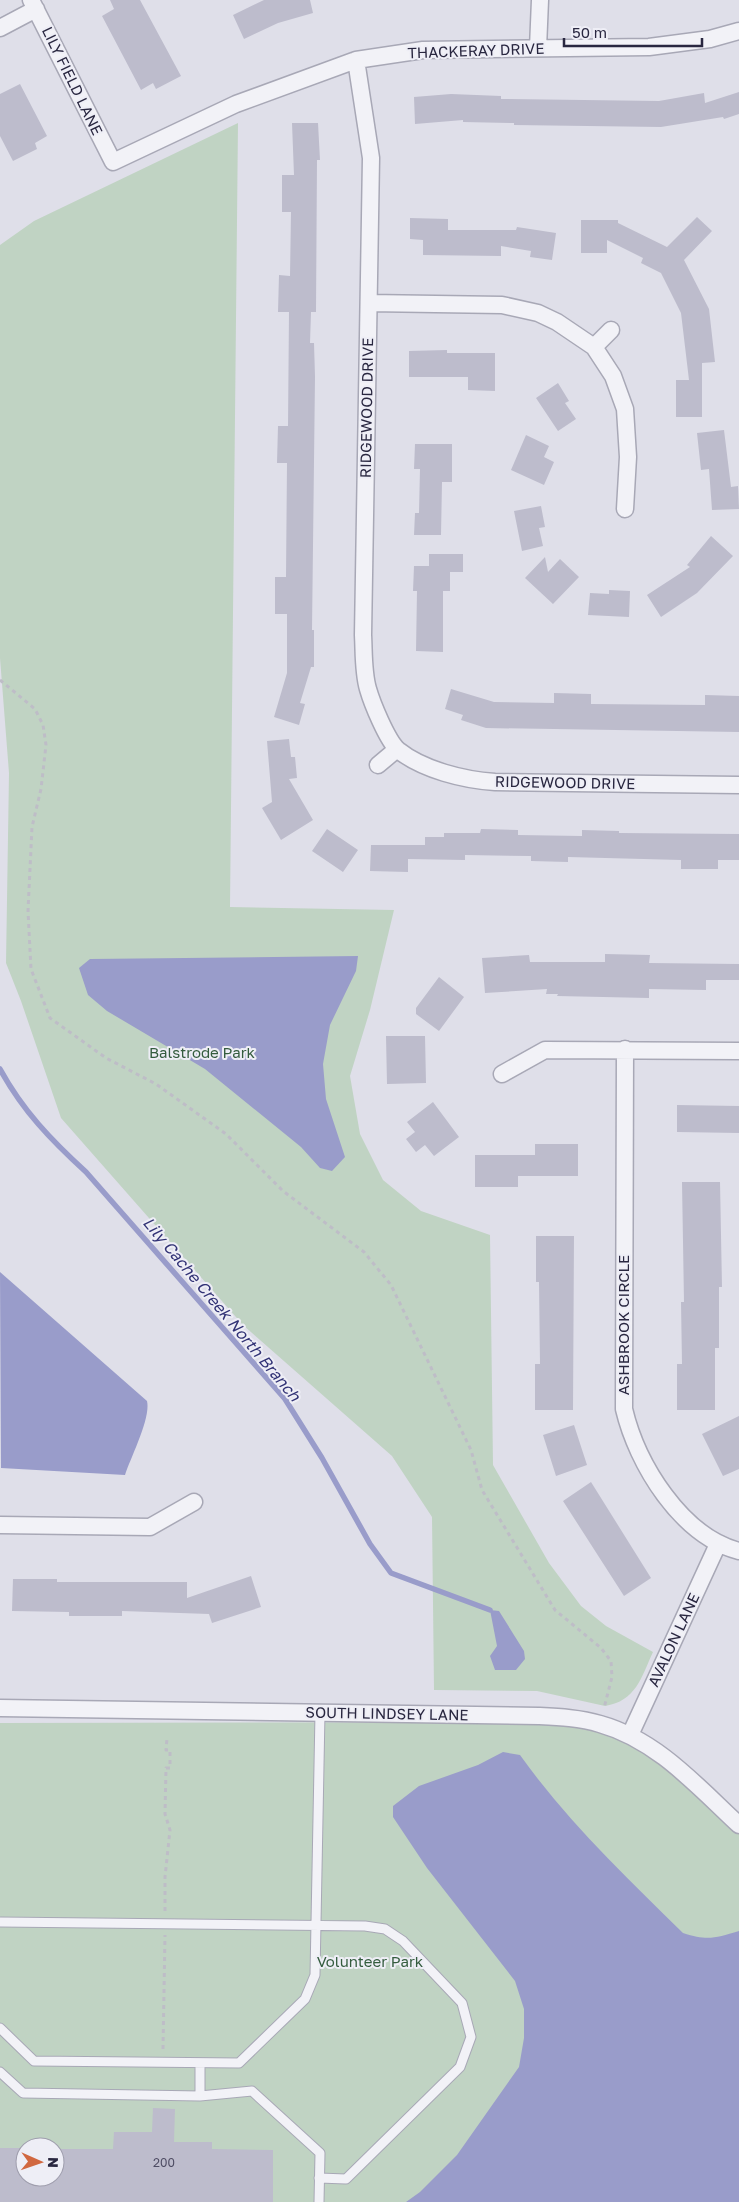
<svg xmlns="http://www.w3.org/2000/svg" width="739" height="2202" viewBox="0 0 739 2202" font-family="'Golos Text',sans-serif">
	<rect width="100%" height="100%" fill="#dfdfe9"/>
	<path fill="#c0d3c3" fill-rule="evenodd" d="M238,123L230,907L394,910L370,1010L350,1076L360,1134L383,1180L421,1211L490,1235L493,1465L549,1563L581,1606L606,1626L653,1652C641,1678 636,1701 605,1706L537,1691L434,1690L432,1517L392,1456L243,1325L61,1118L21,1001L6,963L9,773L0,658V245L34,221Z
		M593,1722L665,1756L739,1834V2202H0V1723ZM25,2147H55V2177H25Z"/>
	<path fill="#999cca" d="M358,956L356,971L330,1025L323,1064L326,1099L345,1157L332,1171L320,1168L301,1147L205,1069L107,1011L88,995L79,968L90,959Z
		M0,1272L147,1401C151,1418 131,1457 125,1475L1,1468Z
		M490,1610L499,1611L524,1651L525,1659L516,1670H495L490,1656L497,1646Z
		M503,1752L520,1755C567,1821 626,1877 683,1933C708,1941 715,1938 739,1931V2202H406L420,2192L457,2155L519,2067L524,2038V2009L515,1981L427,1868L393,1817V1806L419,1786L478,1765Z"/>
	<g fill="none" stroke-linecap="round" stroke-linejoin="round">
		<path stroke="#999cca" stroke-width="5.5" d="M0,1069C23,1111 51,1140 86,1172L285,1399L322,1458L370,1544L391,1573L490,1610"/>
	</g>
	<path fill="#bdbccc" d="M110,0H140L181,76L156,89L153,83L141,90L102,16L114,9Z
		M264,0H310L313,13L278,23L244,39L233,15Z
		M20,84L47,136L35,143L37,149L13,161L0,136V94Z
		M739,92V114L724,119L723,117L661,127L514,125V123L463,122V120L415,124L414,97L451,94L501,96V99L659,101L704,93L705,103Z
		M292,123H318L320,160H317L316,312H311L310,343H314L315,377L312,630H314V667H311L300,703L305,704L299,725L274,717L287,673V614H275V577H286L287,463H277L278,426H288L289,312H278L279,275L290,276L291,212H282V175H294Z
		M697,217L712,231L684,260L709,309L715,362L702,363V417H676V380H689L681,313L661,273L641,263L643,258L607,240V253H581V220H618V223L667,247Z
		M410,218L448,219V230H516L517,227L556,233L552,260L530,257L531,251L501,246V256L423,255V240L410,239Z
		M447,350V353H495V391L468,390V377H409V351Z
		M558,383L569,401L565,403L576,419L558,431L536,398Z
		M724,430L731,487L738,486L739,509L712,510L709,469L701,470L697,433Z
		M526,435L549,446L544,457L554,462L544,485L511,470Z
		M415,444H452V482H442L441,535H414L415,513H419L420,469H414Z
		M541,506L545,527L539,528L543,546L522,551L514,511Z
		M711,536L733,556L697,593L661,617L647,595L690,567L687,565Z
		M429,554H463V572H450V591H443V652L416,651L417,591H413L414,566H429Z
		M545,557L548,572L560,559L579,577L553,604L525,578Z
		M609,590L630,591L629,617L588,615L590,593L609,594Z
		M451,689L494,702L554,703V693L591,694V704L705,705V695L739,696V732L486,728L461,720L463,715L445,709Z
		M289,739L291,757H295L297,778L289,779L313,820L281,840L262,808L272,802L267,741Z
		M327,829L358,850L343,872L312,851Z
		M481,829L518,830V835L582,836V830L619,831V833L739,834V860H718V869H681V860L568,857V862L531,861V856L465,855V860L408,859V872L370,871L371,845H425V837H444V833H480Z
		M605,954L650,955L649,963L739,964V980H706V990L649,989V998L557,996L558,994H546L547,989L485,993L482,958L529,955L530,962H605Z
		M439,977L464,997L439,1031L416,1014V1008Z
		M386,1036H425L426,1083L387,1084Z
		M433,1102L459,1137L434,1156L425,1145L416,1152L406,1139L415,1132L407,1122Z
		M677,1105L739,1106V1133L677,1132Z
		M535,1144H578V1176H518V1187H475V1155H535Z
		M682,1182H720L722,1287H719V1348H715V1410H677V1364H682L681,1302H684Z
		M536,1236H574L573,1410H535V1364H540L539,1282H536Z
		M739,1416V1469L723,1476L702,1434Z
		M574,1425L587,1465L556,1476L543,1435Z
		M591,1482L651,1578L624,1596L563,1501Z
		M251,1576L261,1607L212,1623L209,1614L122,1611V1616H69V1612L12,1611L13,1579H57V1582H187V1598Z
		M153,2108L175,2109L174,2142H212V2149L273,2150V2202H0V2148H25V2177H55V2149H113L114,2132H152Z"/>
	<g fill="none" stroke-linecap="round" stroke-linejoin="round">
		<g stroke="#a8a8b6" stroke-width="11">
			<path id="service" d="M0,1922L365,1926L385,1929L403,1941L462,2003L471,2037L460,2067L346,2179L319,2178
				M0,2028L34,2061L239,2063L305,1999L315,1975L320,1713
				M200,2063V2096
				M0,2072L23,2093L200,2096L252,2091L320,2153L319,2202"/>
		</g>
		<g stroke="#a8a8b6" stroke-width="19">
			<path id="minor" d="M31,0L113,162L236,104L356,60L423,50L649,47L710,39L739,31
				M0,28L36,9
				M538,48L540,0
				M356,60L371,158L363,635C364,652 363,672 368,689C372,703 387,740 398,750C423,770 464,780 495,782L739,785
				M369,303L502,305L538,313L557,322L594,347L613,376L625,409L628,457L625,509
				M594,347L611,330
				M378,765L397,749
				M625,1049L624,1409C637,1464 681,1536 739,1551
				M502,1074L545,1050L739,1051
				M0,1525L150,1527L194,1502
				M0,1708L539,1716C559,1717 580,1718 600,1724C657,1740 697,1786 739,1825
				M630,1735L718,1544"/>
		</g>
		<path stroke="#bebdc7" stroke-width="3" stroke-dasharray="4 4" stroke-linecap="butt" d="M0,680L35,709L43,725L46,745L41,789L32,827L28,911L31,969L50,1018L106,1058L156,1084L226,1134L283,1191L364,1252L391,1285L471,1450L482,1490L555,1610L601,1648L611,1661L612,1677L604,1708
			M165,1911V1877L170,1830L165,1814L166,1768H170V1750H166L167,1738
			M163,2049L165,1935"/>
		<use href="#service" stroke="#f2f2f7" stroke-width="9"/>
		<use href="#minor" stroke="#f2f2f7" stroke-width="16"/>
	</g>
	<g text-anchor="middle" stroke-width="4" stroke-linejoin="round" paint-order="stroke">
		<g font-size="12" fill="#4e4c63">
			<text x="164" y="2167">200</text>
		</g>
		<g font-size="15" fill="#292740" stroke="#eeeef6">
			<text transform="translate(476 51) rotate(-2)" y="5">THACKERAY DRIVE</text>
			<text transform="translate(72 81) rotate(64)" y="5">LILY FIELD LANE</text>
			<text transform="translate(367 408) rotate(-89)" y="5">RIDGEWOOD DRIVE</text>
			<text transform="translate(565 783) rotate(1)" y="5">RIDGEWOOD DRIVE</text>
			<text transform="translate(624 1325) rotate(-90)" y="5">ASHBROOK CIRCLE</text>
			<text transform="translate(674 1640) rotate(-65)" y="5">AVALON LANE</text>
			<text transform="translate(387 1714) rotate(1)" y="5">SOUTH LINDSEY LANE</text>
		</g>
		<g font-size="15" fill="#345c3e" stroke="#eeeef6">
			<text x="202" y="1058">Balstrode Park</text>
			<text x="370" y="1967">Volunteer Park</text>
		</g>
		<g font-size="16" font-style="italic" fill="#313275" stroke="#eeeef6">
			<text transform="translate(222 1309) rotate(50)" y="6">Lily Cache Creek North Branch</text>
		</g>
	</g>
	<g transform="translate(40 2162) rotate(92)"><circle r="24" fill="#eeeef6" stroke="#9f9ead"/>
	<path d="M0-4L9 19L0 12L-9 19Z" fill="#d16840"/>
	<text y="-8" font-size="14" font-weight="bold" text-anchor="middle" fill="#292740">N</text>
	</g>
	<path d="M564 38v8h138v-8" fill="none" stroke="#292740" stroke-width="2.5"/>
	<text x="572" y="38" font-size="15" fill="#292740" stroke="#eeeef6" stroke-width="4" paint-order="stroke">50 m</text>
</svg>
